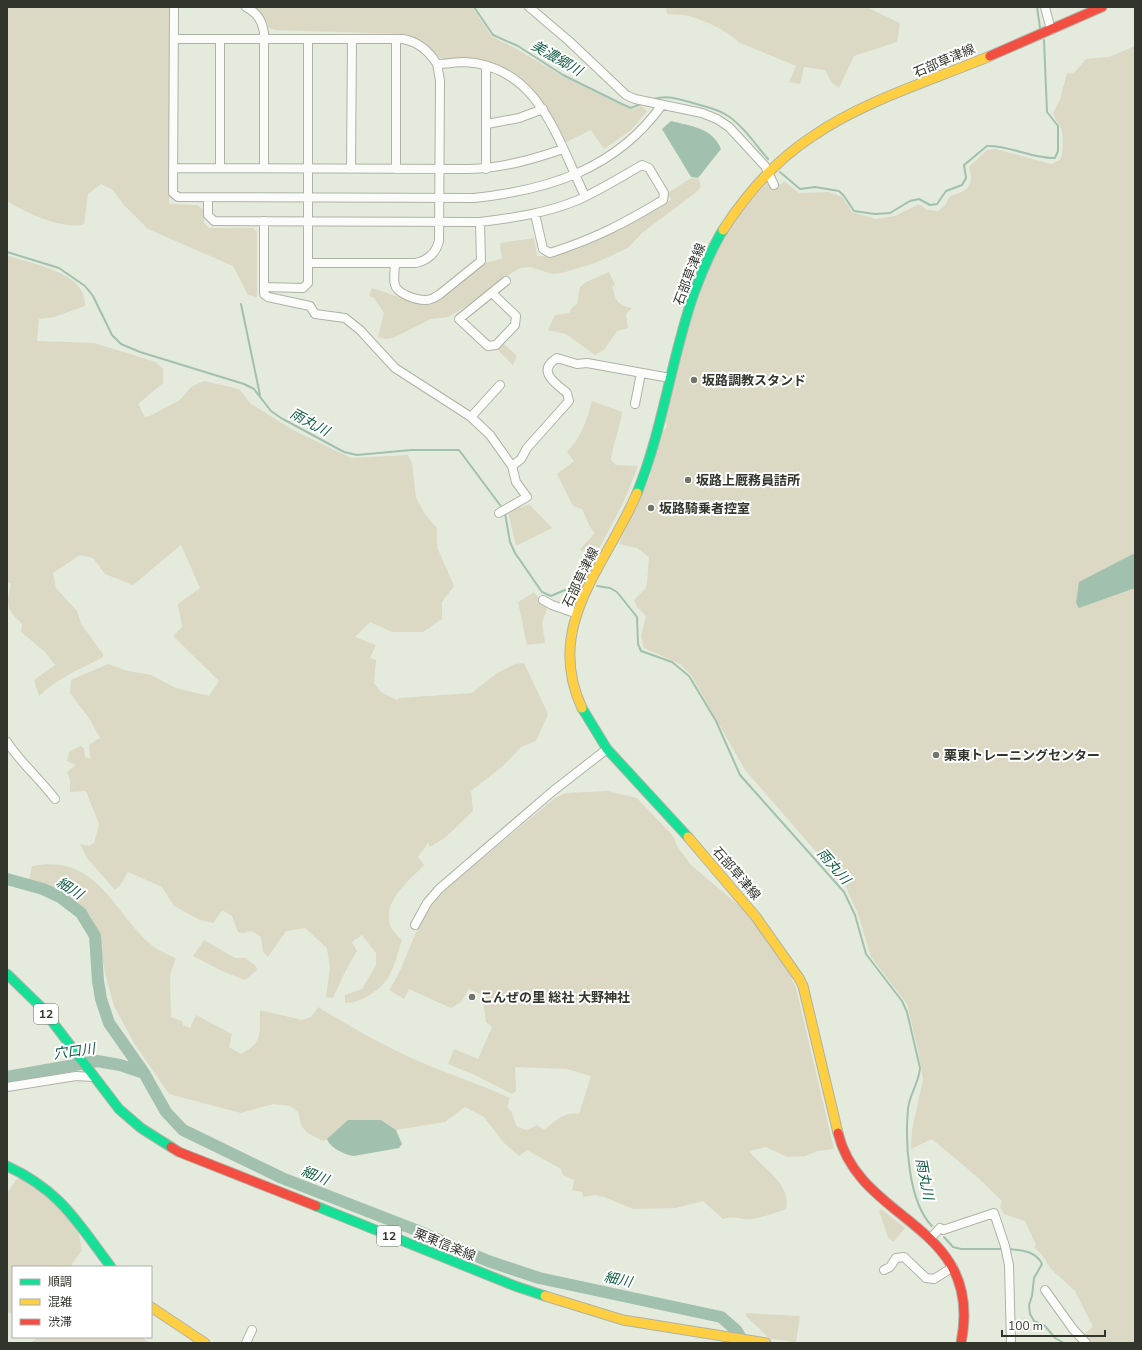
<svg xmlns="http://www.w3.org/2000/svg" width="1142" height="1350" viewBox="0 0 1142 1350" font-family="'Nunito Sans','Noto Sans JP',sans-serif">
	<rect width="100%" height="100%" fill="#e5ebdc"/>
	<path fill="#dbd8c4" d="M7,7H169V204L197,205L204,210V223L209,228H253L257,232V297L248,295L233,266L148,229L124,205L113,190L101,184L88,194L84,224C65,231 24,212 7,201Z
		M254,7H472L492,37L515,48L562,76L632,110L641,106L647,111L631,130L604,149L591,130L566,142L544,104L529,87L511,74L446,61L436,55L426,44L404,34L275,30L269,28L266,21Z
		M666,7H866L900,23L897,42L854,56L839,88L832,83L825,70L804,67L800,84L789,82L796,66L738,42C731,32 701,19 689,16C682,14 674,15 667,14Z
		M1135,46V1343H1093L1083,1335L1093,1327L1075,1291L1051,1269L1042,1255L1034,1247L1036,1245L1025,1221L1004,1214L1000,1207L1002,1201L976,1176L932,1139L911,1149L912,1130L923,1079L918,1050L907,1004L871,957L858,914L845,885L745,770L691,675L680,664L644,648L641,636L646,616L637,607L634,600L645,589L647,584L649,557L637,548L619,544L650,476L662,431L665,430L667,425L664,421C680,362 692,302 718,247C731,220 754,196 775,175L778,183L781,185L784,181L799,193L829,192L837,195L842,197L852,212L876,219L895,216L917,205H921L927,210L938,211L945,205L950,196C967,191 975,187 969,167L987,150L996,149L1051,164L1060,160C1064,151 1063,140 1062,131C1061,126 1055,120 1053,113L1060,100L1067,73L1073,74L1086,59L1109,57Z
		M691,178L699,179L701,187L694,194L642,233L628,248L595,263L562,273L552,274L530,267L520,268L502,279L470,304L448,317L431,319L393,338L386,339L378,337L384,313L374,298L369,296L372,288L405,299L443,296L484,263L502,259L500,243L534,238L537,256C578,259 636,220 671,200L668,193Z
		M7,255C31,265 87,271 85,306L54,317L39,319L37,341L94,343L156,362L163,369V383L138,404L145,417L150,416L180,400L191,387L204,381L239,389L251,404L293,430L351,458L408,455L412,463L416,498L425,514L437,528V547L454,586L442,602V619L423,632H392L370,622L355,637L376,645L370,658L376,660L374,683L381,692L397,700L399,698L472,693L497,673L515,664L524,663L548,714L536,741L521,747L503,766L471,791L473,811L446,837L430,847L428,843L418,857L424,865C409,881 383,900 390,925C392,930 398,936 402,940C398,952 395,965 389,976C381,990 361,1003 345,1003V995L362,989L376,965V953L362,935L352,942L357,951L345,972L333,998L326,997L330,968L327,948L305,928L286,931L268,957L263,952L261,937L252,931L243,933L238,932L232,916L222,910L213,923L200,920L174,906L162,887L128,872L121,884L115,890L87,858L80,844L89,846L94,843L99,824L86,791L70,792V780L67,772L76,765L67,761L69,752L80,746L84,748L85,757L90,759L89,745L100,738L89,718L70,693L71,680L108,664L128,671L151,675L176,688L209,696L219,681L173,636L182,627L178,604L200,588L181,545L133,585L105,574L93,558L80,555L53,573L56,588L77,611L81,624L103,654V657C79,670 59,677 39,696L34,680L55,665L45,652L21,632L22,624C6,609 6,606 11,584L7,582Z
		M609,272L615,285L612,287C617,301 616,305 632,308L626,314L628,328L617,331L604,350L595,355L566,334L548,330L555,315L569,313L572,308L577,304L580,287L586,282Z
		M503,343L517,356L513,365L497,349Z
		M592,401L622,412C620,428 613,444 611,460L616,465L638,466L624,501L598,551L589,545L582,552L580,549L595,533L590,527L582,509L573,506L557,474L574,461L567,452C581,438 587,420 592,401Z
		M529,504L552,528L516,546L508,512L520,506L521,508Z
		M534,592L547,609L542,623L545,643L527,645L518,602Z
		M608,791L637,798L673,836L677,846L691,865L749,914L790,975L796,988L834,1149L817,1151L805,1156L787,1157L766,1147L749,1151C762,1168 792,1184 786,1209C775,1213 764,1217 752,1219C742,1220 733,1215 723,1219L703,1201L676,1208L633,1209L604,1197L595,1195L583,1197L582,1192L572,1190L574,1180L563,1175L561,1169L527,1150L519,1156L504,1143L484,1117L465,1107L445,1122L396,1130L381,1120L323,1141C308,1133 300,1132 299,1113L290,1106L273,1104L241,1113L169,1094L134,1043L114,1006L105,973L97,930L90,915L81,907L55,890L29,880L32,866C99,853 112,913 154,947C161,952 169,955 176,958L170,975L171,1017L182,1021L183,1025L190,1028L196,1015L232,1034L229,1047L241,1054C264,1042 259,1033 260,1010L302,1020L311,1017L318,1007C354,1029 391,1050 430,1066C457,1077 484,1086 510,1098L507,1107L511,1111L517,1127L527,1130L537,1125L544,1130C556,1121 563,1111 579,1114L591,1076L567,1069L515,1067L516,1091L512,1094L477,1076L448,1064L454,1049L478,1059L492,1027L486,1022L482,995L469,989L461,1002L451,1008L409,989L404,999L389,990C405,967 410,940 424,917C431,905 441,895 450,885L555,798L566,793Z
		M204,940L235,958H245L255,965L257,970L245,980L222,971L193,956Z
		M20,1178L51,1197L77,1225L82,1250L70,1267H13V1314L8,1312L7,1313V1193L16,1180Z
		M881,1209L905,1228L893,1242L888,1237L879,1211Z
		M746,1313L800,1316L796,1342L770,1339L746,1316Z
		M38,1337H142L149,1343H31Z"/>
	<path fill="#a1c0ae" d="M671,121C691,126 713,128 721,149L698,178L691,177L662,129Z
		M1135,553V588L1079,608L1076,603L1079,582Z
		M348,1120H381L396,1130L402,1144L399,1148L354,1156C345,1155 330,1148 327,1139Z"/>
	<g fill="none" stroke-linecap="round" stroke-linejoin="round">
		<path stroke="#a1c0ae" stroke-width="2" d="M474,7L493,35L518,46L563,75L624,105L631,108L641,104
			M1037,7L1040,28
			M654,99C667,95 677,99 690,102C702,106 715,108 725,114C742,124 755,144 768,159
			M780,172L800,189L815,187L839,191L844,196L854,211L875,214L890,213L910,201L919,199L930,205L937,204L946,191L962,185L966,178L964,165L987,146C1010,145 1032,159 1055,158L1058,151V126L1047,112L1044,40
			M7,252L59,268L85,286L93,296L112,335L121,344L140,352L244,384L254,389L271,411L281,418L344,452L357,455L411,450H459L503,509
			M241,304L260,395
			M505,513L510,542L515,553L542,592L551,596L574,586
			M597,586L610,588L617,592L637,617L638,644L641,651L672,662L689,676L716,721L740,775L844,892L855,915L866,954L902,1001L907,1012L920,1068C919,1083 909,1095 908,1109C905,1141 908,1202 932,1226
			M944,1237L953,1247L961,1249H1004
			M1008,1249C1021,1250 1036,1251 1042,1264L1034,1278L1032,1296L1029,1305L1030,1314L1034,1321L1045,1326L1055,1338L1064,1343"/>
		<path stroke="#a1c0ae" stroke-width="12" d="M7,879L43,889L60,897L81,913L95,936L98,981L101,999L109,1023L144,1073L166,1112L183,1130L282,1178L416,1230L488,1261L539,1278L721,1317L736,1330L744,1343
			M7,1077L97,1061L120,1065L144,1073"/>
		<g stroke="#aeb2a7" stroke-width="10">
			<path id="street" d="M174,7L173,193L178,197L474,198C549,190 616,169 662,105
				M246,7C257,13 262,20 264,33V168
				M529,7L569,41L626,95L635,99L702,113L717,119L729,127L765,166L774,185
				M1045,7L1051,30
				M174,39H403C419,42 429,51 437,64C446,64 456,62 465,62C539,66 558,141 585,196
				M487,124L519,118L543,109
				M173,168L469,169C502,168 531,160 563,149
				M220,168V39
				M351,169L352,39
				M396,169V39
				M486,169V67
				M208,198V215L214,221L480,222C513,218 547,213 578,200C600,190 621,177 642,165L649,168L664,193L663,200C623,224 594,239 550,253L543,249L535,214
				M264,221V294L268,297L310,306L315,314L345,318L360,330L395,368L471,417L490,435L512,466L516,482L527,497L499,513
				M308,263H416C429,260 436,253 439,241L440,80L437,64
				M395,263C395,269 393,279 395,285C397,294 417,300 425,300C431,300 436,297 440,294L481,261L480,222
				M264,287L303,288L308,283V39
				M492,293L516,316L515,325L496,345L488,346L459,319L506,281
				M635,404L641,373
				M471,417L500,385
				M512,466L521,459L527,448L569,401L567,393C555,383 536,371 557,358L577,364L587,363L670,378
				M543,600L552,605L575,613
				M7,742C21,763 40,779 55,799
				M415,925L427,903L439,889L553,791L607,749
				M7,1087L76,1076L93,1077
				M930,1239L940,1228L943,1230L994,1213L1005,1246L1009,1265L1011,1343
				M884,1270L890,1267L896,1258L904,1257L926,1278L934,1279L953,1267
				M1045,1290L1073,1329L1086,1343
				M246,1343L252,1330"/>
		</g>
		<g stroke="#aeb2a7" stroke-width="11">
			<path id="fast" d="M637,493C663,429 671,359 694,293C702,272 711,249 723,230
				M582,708L607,749L688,837
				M7,974L41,1007L119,1109L141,1128L171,1147
				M7,1166C61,1191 77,1222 111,1267
				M316,1206L515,1286L545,1296"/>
		</g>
		<g stroke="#aeb2a7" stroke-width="11">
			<path id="slow" d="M723,230C747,193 776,160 813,136C863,101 933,80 990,56
				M582,708C543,625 607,565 637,493
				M688,837L756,917L799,978L803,986L838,1133
				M545,1296L623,1320L766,1343
				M151,1307L205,1343"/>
		</g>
		<g stroke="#aeb2a7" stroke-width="11">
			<path id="jam" d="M990,56L1102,7
				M838,1133C860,1224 985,1223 961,1343
				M171,1147L179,1152L316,1206"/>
		</g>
		<use href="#street" stroke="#fbfcfa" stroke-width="8"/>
		<use href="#fast" stroke="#16e098" stroke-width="9"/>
		<use href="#slow" stroke="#ffcf43" stroke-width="9"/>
		<use href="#jam" stroke="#f24e42" stroke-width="9"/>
	</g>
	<g fill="#707569" stroke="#fff" stroke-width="1.5">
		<circle cx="694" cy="380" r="4"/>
		<circle cx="688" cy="480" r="4"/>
		<circle cx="651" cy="508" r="4"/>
		<circle cx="936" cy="755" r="4"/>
		<circle cx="472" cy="997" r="4"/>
	</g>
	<g text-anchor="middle" stroke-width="4" stroke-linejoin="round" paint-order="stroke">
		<g fill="#fff" stroke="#6f726b" stroke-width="1">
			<rect x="34" y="1004" width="24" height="20" rx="3"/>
			<rect x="377" y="1226" width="24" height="20" rx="3"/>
		</g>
		<g font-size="12" font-weight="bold" fill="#31352b">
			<text x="46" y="1018">12</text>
			<text x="389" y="1240">12</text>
		</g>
		<g font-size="13" fill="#31352b" stroke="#fff">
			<text transform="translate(944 60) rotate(-23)" y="5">石部草津線</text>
			<text transform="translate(689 274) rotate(-69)" y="5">石部草津線</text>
			<text transform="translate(580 577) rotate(-64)" y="5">石部草津線</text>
			<text transform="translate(737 873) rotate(49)" y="5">石部草津線</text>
			<text transform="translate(445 1244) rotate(22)" y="5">栗東信楽線</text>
		</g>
		<g font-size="13" font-weight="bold" fill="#31352b" stroke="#fff" text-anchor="start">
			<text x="702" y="385">坂路調教スタンド</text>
			<text x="696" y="485">坂路上厩務員詰所</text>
			<text x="659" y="513">坂路騎乗者控室</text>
			<text x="944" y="760">栗東トレーニングセンター</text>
			<text x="480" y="1002">こんぜの里 総社 大野神社</text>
		</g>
		<g font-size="14" font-style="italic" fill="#176047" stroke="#fff">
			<text transform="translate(557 58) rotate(30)" y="5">美濃郷川</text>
			<text transform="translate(310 422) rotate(28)" y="5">雨丸川</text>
			<text transform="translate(834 866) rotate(49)" y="5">雨丸川</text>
			<text transform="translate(70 888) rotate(32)" y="5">細川</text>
			<text transform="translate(74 1051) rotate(-8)" y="5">穴口川</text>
			<text transform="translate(315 1175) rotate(22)" y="5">細川</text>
			<text transform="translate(925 1179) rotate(79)" y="5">雨丸川</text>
			<text transform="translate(618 1279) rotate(12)" y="5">細川</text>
		</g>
	</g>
	<rect width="1142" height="1350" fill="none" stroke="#31352b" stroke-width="16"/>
	<rect x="12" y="1266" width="140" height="72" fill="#ffffff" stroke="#adaeaa"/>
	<rect x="20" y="1279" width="20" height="6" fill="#16e098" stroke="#adaeaa"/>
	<text x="48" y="1286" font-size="12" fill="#31352b">順調</text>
	<rect x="20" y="1299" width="20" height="6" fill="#ffcf43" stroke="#adaeaa"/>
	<text x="48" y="1306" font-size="12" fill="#31352b">混雑</text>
	<rect x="20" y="1319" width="20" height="6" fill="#f24e42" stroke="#adaeaa"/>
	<text x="48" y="1326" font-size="12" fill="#31352b">渋滞</text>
	<path d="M1002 1330v6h103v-6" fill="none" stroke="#31352b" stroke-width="2"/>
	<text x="1008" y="1330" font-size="12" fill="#31352b" stroke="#ffffff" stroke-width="3" paint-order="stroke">100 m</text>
</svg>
